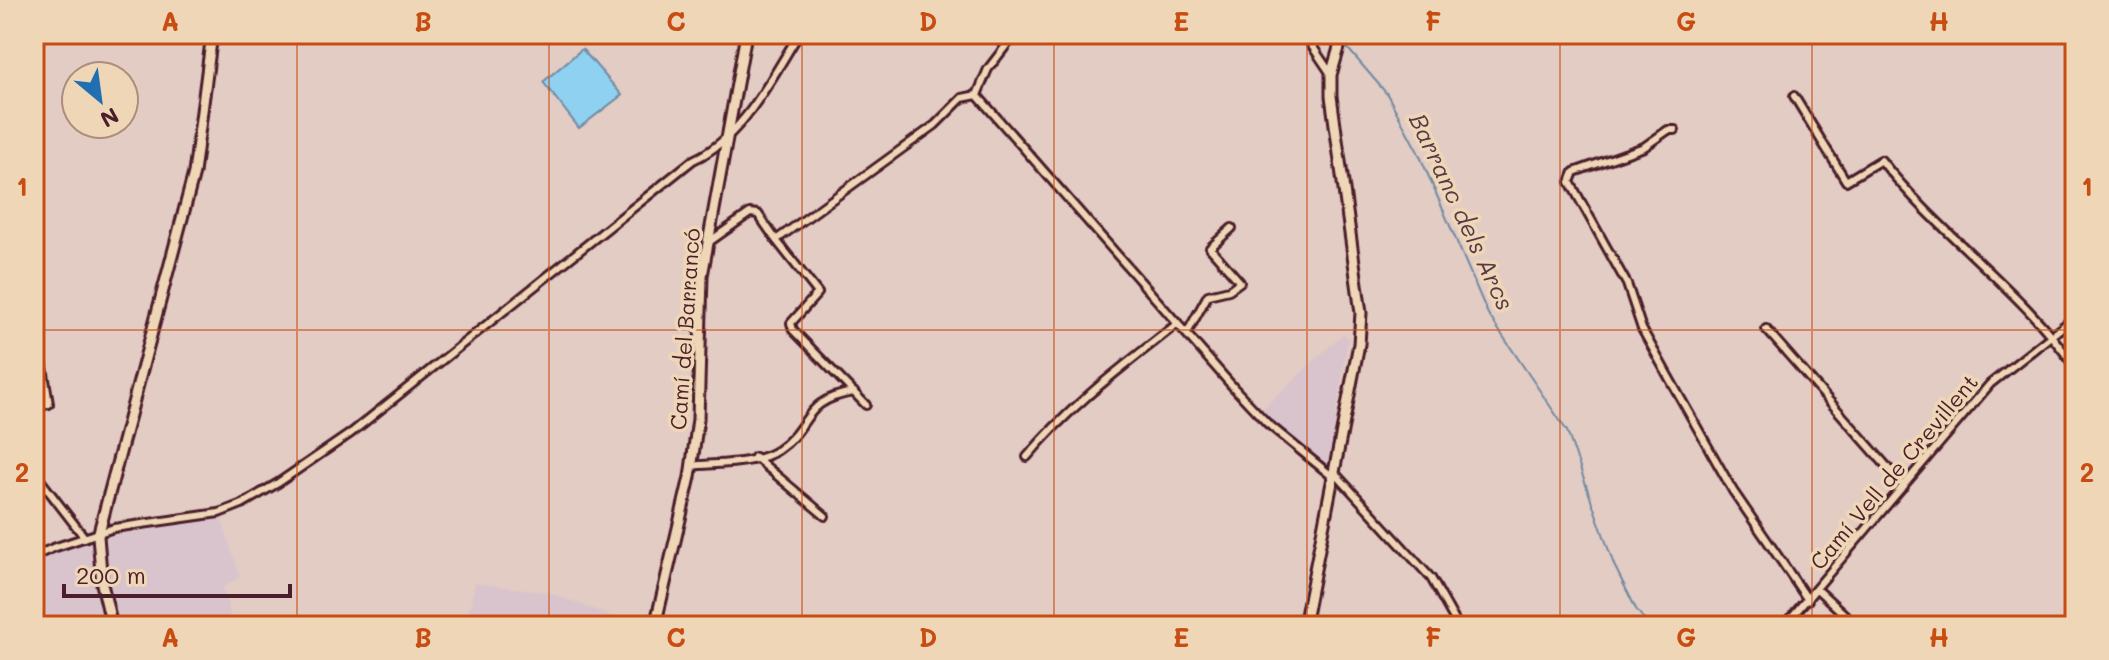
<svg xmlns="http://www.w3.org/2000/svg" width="2109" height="660" viewBox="0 0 2109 660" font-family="Mali,sans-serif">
	<rect width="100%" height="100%" fill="#e2ccc4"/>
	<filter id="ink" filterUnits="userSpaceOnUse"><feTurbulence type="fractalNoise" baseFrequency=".0125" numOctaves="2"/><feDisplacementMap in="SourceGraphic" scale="16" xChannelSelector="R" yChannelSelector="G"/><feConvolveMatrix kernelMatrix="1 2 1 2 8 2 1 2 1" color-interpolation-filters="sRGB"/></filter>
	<g filter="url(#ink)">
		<path fill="#d9c4cd" d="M1343,334L1348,338L1328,469L1312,458L1261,410Z
			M221,518L240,577L223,587L231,618L167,626H34V571L44,557L108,536Z
			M475,583L551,593L637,626H466Z"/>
		<path fill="#8ed1f0" stroke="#738aa1" stroke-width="2" d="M582,49L622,95L579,128L543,82Z"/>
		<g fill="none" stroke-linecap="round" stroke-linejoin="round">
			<path stroke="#738aa1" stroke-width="2" d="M1344,44L1387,94L1419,154L1488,314L1567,431L1614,565L1636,609L1649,626"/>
			<g stroke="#4a1f2b" stroke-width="12">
				<path id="street" d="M1304,34L1331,74
					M977,95L1234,388L1267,423L1333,477
					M977,95L988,69L1015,34
					M1794,96L1846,181L1881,160C1940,235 2021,289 2075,367
					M1675,130H1668L1644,147L1574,172L1570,182L1627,284L1642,329L1668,376L1733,491L1808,600
					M709,242L750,213L758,214L776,240
					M34,312L49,404L34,407
					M1766,329L1904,486
					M1187,333L1208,295L1229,290L1240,282L1210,248L1232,228
					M866,405L793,330L791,323L818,293L776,240L935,125L962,98L977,95
					M755,457L825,516
					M1027,457C1070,405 1125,365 1178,323
					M692,466C716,463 756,465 778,450C812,427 801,400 854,392
					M34,472L85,538
					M1334,472L1431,578L1458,626
					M34,562L39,554L53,548L114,528L219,513L242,504L278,483L351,433L693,160C743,138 771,78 799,34
					M1818,590L1857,626
					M1784,626L1990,384L2075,317"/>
			</g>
			<g stroke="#4a1f2b" stroke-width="15">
				<path id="secondary" d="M112,626L102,584L98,536L194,173L212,34
					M655,626L690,477L698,419L702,276L746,34
					M1304,626L1359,344L1361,313L1331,96V75L1343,34"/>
			</g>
			<use href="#street" stroke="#eed6b6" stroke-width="6"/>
			<use href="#secondary" stroke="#eed6b6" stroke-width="9"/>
		</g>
	</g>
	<path fill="none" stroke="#c84d12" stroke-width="2" stroke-opacity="0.55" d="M297,34V626M549,34V626M802,34V626M1054,34V626M1307,34V626M1560,34V626M1812,34V626M34,330H2075"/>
	<g text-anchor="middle" stroke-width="7" stroke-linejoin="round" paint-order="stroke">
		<g font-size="22" fill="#4a1f2b" stroke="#eed6b6">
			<text transform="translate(685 329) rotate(-86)" y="8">Camí del Barrancó</text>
			<text transform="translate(1894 472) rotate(-50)" y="8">Camí Vell de Crevillent</text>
		</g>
		<g font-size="24" font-style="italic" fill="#543a49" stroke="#eed6b6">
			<text transform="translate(1461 212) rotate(65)" y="8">Barranc dels Arcs</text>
		</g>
	</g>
	<rect width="2109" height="660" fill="none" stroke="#eed6b6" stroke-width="88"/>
	<g transform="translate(100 100) rotate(151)"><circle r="38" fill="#eed6b6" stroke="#ac8d7e" stroke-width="2"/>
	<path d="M0-6L14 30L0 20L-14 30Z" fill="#1f6fb2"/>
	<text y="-12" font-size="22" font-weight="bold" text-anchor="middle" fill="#4a1f2b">N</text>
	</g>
	<path d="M64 584v12h226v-12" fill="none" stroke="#4a1f2b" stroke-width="4"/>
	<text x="76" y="584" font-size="24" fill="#4a1f2b" stroke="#eed6b6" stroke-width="6" paint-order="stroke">200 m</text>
	<rect x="44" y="44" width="2021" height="572" fill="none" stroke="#c84d12" stroke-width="3"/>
	<g font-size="26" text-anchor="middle" font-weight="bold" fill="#c84d12">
		<text x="170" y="31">A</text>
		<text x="423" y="31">B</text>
		<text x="676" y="31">C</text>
		<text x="928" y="31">D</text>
		<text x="1181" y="31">E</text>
		<text x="1433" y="31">F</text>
		<text x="1686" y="31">G</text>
		<text x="1939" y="31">H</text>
		<text x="22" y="196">1</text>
		<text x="2087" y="196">1</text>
		<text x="22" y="482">2</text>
		<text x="2087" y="482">2</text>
		<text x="170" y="647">A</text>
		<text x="423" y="647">B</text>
		<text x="676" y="647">C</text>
		<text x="928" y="647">D</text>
		<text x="1181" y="647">E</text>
		<text x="1433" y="647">F</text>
		<text x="1686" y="647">G</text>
		<text x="1939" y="647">H</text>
	</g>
</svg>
